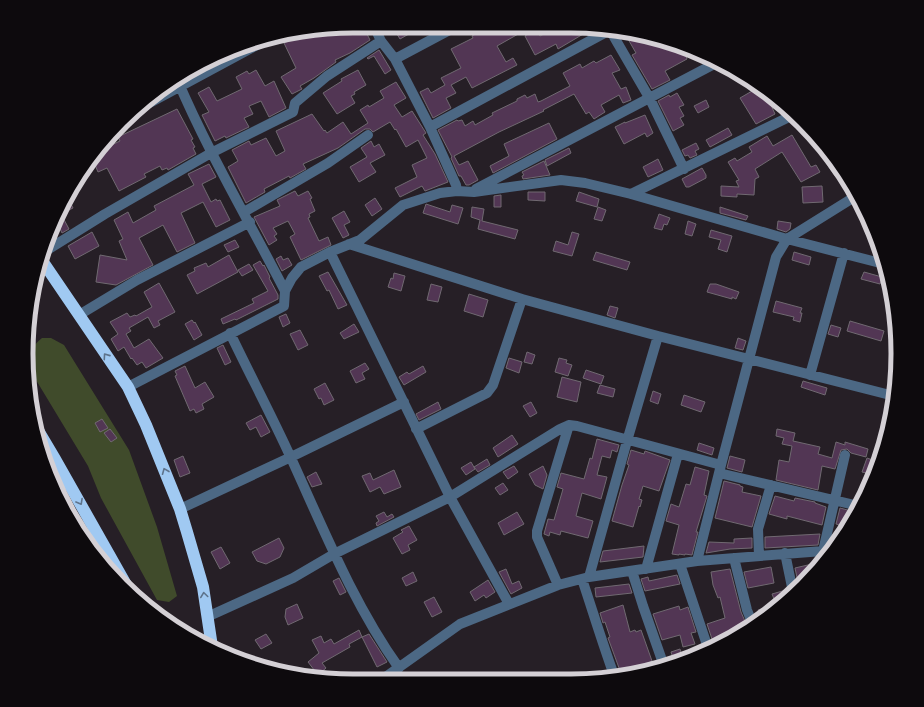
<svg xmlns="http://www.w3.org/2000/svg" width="924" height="707" viewBox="0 0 924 707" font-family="Literata,serif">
	<rect width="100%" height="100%" fill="#261f26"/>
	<path fill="#404b2b" d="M42,338H51L64,345L129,450L157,527L177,596L169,602L157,600L101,498L88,466L33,375C27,357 27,351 42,338Z"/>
	<path fill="#523654" stroke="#706971" d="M354,26H363L370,40L350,53L335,60L336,62L314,78L300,86L302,89L292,94L281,77L296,68L284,43L308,32Z
		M392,26H423L400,39Z
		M490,26H516L520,33L497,46L506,62L513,58L517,65L472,88L466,77L451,85L456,93L446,98L451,108L433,118L420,92L428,88L431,93L445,85L441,78L461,68L451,49L473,38L472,36Z
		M558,27H595L558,49L556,44L535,55L525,36L536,29L540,36Z
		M637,34L640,40L648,36L655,37L694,52L686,56L687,59L665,71L670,80L652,89L632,55L636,53L628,39Z
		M379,50L391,70L385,74L374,56L368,59L367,58Z
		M611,55L620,70L612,73L621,89L626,87L631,100L623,103L619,95L601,105L605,112L594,119L589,112L586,114L574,94L543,110L544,111L499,132L454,156L459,165L468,161L478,180L469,185H466L461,176H459L451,158L452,157L438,130L457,120L458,121L462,120L465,126L473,121L475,125L493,115L492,113L517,101V99L525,95L527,98L535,94L538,102L541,101L570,86L563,73L580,64L582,68L594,61L596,63Z
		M256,70L265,86L274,81L286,108L269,117L261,101L249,106L253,114L244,118L249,127L226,138L225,136L215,141L202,115L209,112L198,93L209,87L217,101L242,89L236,77L247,71L249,74Z
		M358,70L366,85L354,92L355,94L351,96L355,103L337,114L323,93L342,81L341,79Z
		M396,82L406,98L394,105L402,117L412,111L426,133L423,135L435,154L448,182L425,191L422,186L400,197L395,188L417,177L412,165L427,158L418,140L406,147L396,129L395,130L390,122L373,132L370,129H365L338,148L303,164L306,169L290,178L289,176L264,189L265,192L246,203L228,167L238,161L232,150L249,141L251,145L266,138L276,156L285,151L276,131L312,114L324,131L325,130L327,133L343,122L351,134L368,123L360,110L368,105L369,107L384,98L380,91Z
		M759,87L770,94L776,100L770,103L775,114L756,124L740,98Z
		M677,93L684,105L679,107L684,116L680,118L684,125L673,131L658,101L669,95L670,97Z
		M706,100L709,107L698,113L694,106Z
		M177,109L193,139L191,140L195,147L193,148L196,154L168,170L167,168L162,170L160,166L144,174L146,177L119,191L107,168L98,172L93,160L95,157L100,154L99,151L120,141L118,137Z
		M645,115L653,133L647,137L645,133L624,144L615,127L625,122V123Z
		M549,123L557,139L493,173L490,166L509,156L504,144Z
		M728,128L732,135L710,147L706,140Z
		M792,135L811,167L816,165L820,172L801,182L782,152L755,169L759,177L755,179L754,195L737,194V197L721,196V186L739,187L736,181L739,180L728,162L735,158L737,161L752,152L749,147L767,136L773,146Z
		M371,141L374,147L379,144L385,155L370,163L376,172L359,182L350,167L367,157L361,148Z
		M696,143L699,149L695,151L697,155L690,158L688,155L685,156L682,150Z
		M569,148L571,153L547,166L545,160Z
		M829,157L843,172L851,186L844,189L836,175L835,176L826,163L829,161L827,159Z
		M658,159L663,170L648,177L643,167Z
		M544,161L550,175L523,179L522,176L524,175L522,172Z
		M209,164L216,177L202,184L211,202L216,199L217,201L220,200L230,220L216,227L203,202L181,213L195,243L177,252L163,225L139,238L153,265L116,285L96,282L100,255L127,260L119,241L123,239L122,237L114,220L128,212L133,223L156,210L154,206L194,185L188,174Z
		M702,168L706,175V178L689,187H686L682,179Z
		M822,186L823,202L803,203L802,187Z
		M295,191L298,196L308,191L312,198L310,199L315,211L309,214L310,217L308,218L319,241L328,237L331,245L301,260L290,237L295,234L288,221L273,228L277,234L274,236L277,240L269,245L254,217L280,206L277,200Z
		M528,192H545V201L528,200Z
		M579,192L599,199L597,207L576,201Z
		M501,195V207H494V196Z
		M67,196L73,208L61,214L69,229L62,233L57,222Z
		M375,198L382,209L372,216L365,205Z
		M426,204L450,212L452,205L463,208L458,224L423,213Z
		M472,207L484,209L482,221L518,230L515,239L478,229L480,220L471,217Z
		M598,207L606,210L602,221L594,219Z
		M720,207L748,216L746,220L720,213Z
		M344,211L350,222L344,225L349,235L343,238L332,218Z
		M659,214L670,218L667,225L664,224L662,230L654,228Z
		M688,221L696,224L692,236L685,234Z
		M778,221L791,223L790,229L786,232L777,229Z
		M711,230L732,236L727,252L718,249L721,240L709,237Z
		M92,232L99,246L75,259L68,246Z
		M572,232L579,234L572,256L553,251L556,241L568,245Z
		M235,240L239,247L228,252L224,245Z
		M596,252L630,262L627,270L593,260Z
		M794,252L811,257L809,265L792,260Z
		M229,255L238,272L197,294L187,275L195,271L194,268L206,263L208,267Z
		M281,256L283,260L288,258L292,265L282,271L276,259Z
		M260,261L263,266L264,265L270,277L269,278L278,295V299L236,320L235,319L223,324L221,319L254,303L252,299L268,291L253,265Z
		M249,264L253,270L242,276L238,270Z
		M328,272L347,305L338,309L329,290L327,291L319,276Z
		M864,272L882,277L880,284L861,279Z
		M394,273L405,276L401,291L388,287L391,278L393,279Z
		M159,283L175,312L158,321L160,325L154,328L148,317L129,328L131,331L126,334L134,348L149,339L163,358L146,368L142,362L137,365L132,358L131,359L124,347L118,351L111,339L118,334L110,322L127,313L130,317L135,315L136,316L152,307L144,292Z
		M431,284L442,287L438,302L427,300Z
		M710,284H716L739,292L736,299L732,297V299L707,292Z
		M469,294L488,300L483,317L464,311Z
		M776,301L802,308L800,313H802L800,322L793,320L794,317L773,312Z
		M610,306L618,308L615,318L607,315Z
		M286,314L290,323L283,327L279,317Z
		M192,320L194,323L195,322L202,335L194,340L185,324Z
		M850,321L884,331L881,341L847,331Z
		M354,324L359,332L344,339L340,333Z
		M831,325L841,328L838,337L828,334Z
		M300,330L308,345L298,350L290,334Z
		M738,338L746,341L743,350L735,348Z
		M223,345L231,362L225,365L217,348Z
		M527,352L535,355L532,364L524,362Z
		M509,358L522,362L519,373L506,368Z
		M559,358L567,360L566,363L572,365L568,376L555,372Z
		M365,363L369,369L362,373L365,379L356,383L350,371Z
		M185,366L195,388L205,382L214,397L202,404L204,409L196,413L194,409L190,411L175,376L177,375L175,371Z
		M423,366L426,372L404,385L399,377L407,372L409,374Z
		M586,370L604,376L601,384L583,378Z
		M562,377L581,382L577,402L557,397Z
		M803,381L827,388L825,395L801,387Z
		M325,383L334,400L324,405L321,398L319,399L314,389Z
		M600,385L615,389L613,397L597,393Z
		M653,391L661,394L658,404L650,401Z
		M684,395L705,402L701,412L681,405Z
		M438,402L441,409L419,420L416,414Z
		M531,402L537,413L530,417L523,406Z
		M261,415L270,432L261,437L256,427L250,430L246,423Z
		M102,419L108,428L100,432L95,423Z
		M110,429L117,438L111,442L104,433Z
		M777,429L795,433L793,441L820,447L818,454L832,458L836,442L845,445V442L868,449L866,457L851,453L847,449L841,450L835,469L822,466L818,490L776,480L779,460L789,462L792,446L782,444L784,438L776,436Z
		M512,435L518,444L498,457L493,448Z
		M597,439L619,445L617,452L612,450L610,458L602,456L597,475L607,477L601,499L582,493L576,516L593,521L588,538L561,531L560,535L550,532L549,536L544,534L548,519L554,520L563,489L557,487L561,473L584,479L590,458L592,459Z
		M699,443L714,448L712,455L697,450Z
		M631,450L644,454L645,451L670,460L659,491L643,486L639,499L642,500L640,507L639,506L633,527L612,521L622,485L629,465L627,464Z
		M183,456L190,473L180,477L174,460Z
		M730,456L745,460L742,472L727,468Z
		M867,458L878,462L874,475L862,472Z
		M487,459L490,465L478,472L474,467Z
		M471,462L475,469L466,475L461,468Z
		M514,466L518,472L508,479L503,472Z
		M543,466L547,475L543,489L535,485L529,474Z
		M695,467L709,471L704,495L707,496L696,532H698L692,555L685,554V555L679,554V555L672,554L679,525L666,521L671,504L679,507L686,484L690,485Z
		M394,470L401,487L384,494L380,487L370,492L362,476L370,473L373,480Z
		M316,472L322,484L312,487L307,477Z
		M724,481L740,485V486L743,487L742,492L761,496L752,527L715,518Z
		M503,483L508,490L500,495L495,488Z
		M775,496L794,501L795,498L815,502V503L826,507L822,525L787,516V519L769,514Z
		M840,508L855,512L847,527L836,524Z
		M384,512L387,517L392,514L394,517L377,526L376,523L379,521L376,516Z
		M517,512L524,524L504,535L498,523Z
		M409,526L417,540L408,545L410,550L402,554L393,538L403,532L401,530Z
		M820,534L818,545L765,548V537Z
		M279,538L284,548L280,557L266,564L257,561L252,552Z
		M752,538V548L730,549L706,553L709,542L734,543V539Z
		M644,546L643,557L600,562L603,551Z
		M221,547L230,563L220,569L211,552Z
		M812,564L814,571L802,585L799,587L795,568Z
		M771,567L774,583L748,588L744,572Z
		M506,569L512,584L519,581L522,588L511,594L499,572Z
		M730,569L741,612L747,626L728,632L730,636L713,642L707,624L725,618L720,597L718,598L713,585L711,572Z
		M413,572L417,581L406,586L402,578Z
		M677,575L680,584L645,591L641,579L648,577L649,581Z
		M339,578L346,592L340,595L333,581Z
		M488,580L495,592L486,598L484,595L475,601L470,592Z
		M629,584L632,593L596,597L595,588Z
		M786,590L788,596L761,619L758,610L776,604L772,594Z
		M434,597L442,612L432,617L424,602Z
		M297,604L303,618L288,625L285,617L286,609Z
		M623,605L630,632L635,630L636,632L641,630L652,661L650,662L651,667L638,671V672L622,676L608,638L610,637L605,622L603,623L600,613Z
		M679,606L680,610L688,607L696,632L691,633L695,644L683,647L680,635L662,640L653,614Z
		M359,630L362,637L349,644L350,647L322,663L326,668L318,675L308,662L319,653L312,640L321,636L324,643L331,639L334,644Z
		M266,634L272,643L261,649L255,640Z
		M369,634L387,662L377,667L362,637Z
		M680,649L683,660L675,664L671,652Z"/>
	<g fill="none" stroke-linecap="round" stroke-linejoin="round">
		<path stroke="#4c6884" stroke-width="10" d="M374,26L381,41L395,59L430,127L456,185L457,191
			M610,30L650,99L684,169
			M395,59L457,26
			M177,79C208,152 249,221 285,291
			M140,108L272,37
			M430,127L610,30
			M476,189L718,62
			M631,194L791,116
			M244,212L328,163L368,135
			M349,244L522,299L658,336L894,396
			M44,252L105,214L211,153L293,112L295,103L327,76L381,41
			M330,252L450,497L509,604
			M79,315L137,280L250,222
			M230,333C250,375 272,416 291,458C324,530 353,603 399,668
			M810,375L844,253
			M128,387L284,306L285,291L292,278L301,267L330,252L360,240L403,205L440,193L457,191L474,192L561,180L585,183L631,194L787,239L884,264
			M416,429L487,393L493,385L522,299
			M47,465L55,459
			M719,473L859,506
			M180,509L291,457L404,402
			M78,528L91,522
			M823,551L845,455
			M785,553L793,592
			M759,556L758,529L771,485
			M734,558L747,610L753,625
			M697,561L721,465L776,257L787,239L856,196
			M680,564L708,648
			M646,569L678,454
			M632,571L643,606L664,666
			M589,577L627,441L658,336
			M582,579C593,612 603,645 615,678
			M558,585L537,537V531L569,425
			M207,617L293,578L334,554L450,497L560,429L569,425L577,426L721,465
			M384,678L460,624L558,585L589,577L697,561L823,551L829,553"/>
		<path stroke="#a0c9f2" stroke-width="12" d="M41,259L128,387L146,425L180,509L187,532L203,587L212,647
			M39,432L55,459L129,590"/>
	</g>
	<defs><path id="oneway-chevron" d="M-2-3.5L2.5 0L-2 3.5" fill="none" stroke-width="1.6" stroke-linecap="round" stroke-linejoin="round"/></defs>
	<g stroke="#5e738b">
		<use href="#oneway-chevron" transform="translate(106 356) rotate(-125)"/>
		<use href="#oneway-chevron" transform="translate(165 471) rotate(-112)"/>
		<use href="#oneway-chevron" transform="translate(80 502) rotate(61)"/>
		<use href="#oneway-chevron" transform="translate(204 595) rotate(-98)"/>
	</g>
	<path d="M0 0H924V707H0ZM353 33H571A320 320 0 0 1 891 353V354A320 320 0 0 1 571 674H353A320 320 0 0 1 33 354V353A320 320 0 0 1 353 33Z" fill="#0d0a0d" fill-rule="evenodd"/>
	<path fill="none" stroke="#d4d0d5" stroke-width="5" d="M353 33H571A320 320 0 0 1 891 353V354A320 320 0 0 1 571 674H353A320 320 0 0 1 33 354V353A320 320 0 0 1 353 33Z"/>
</svg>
